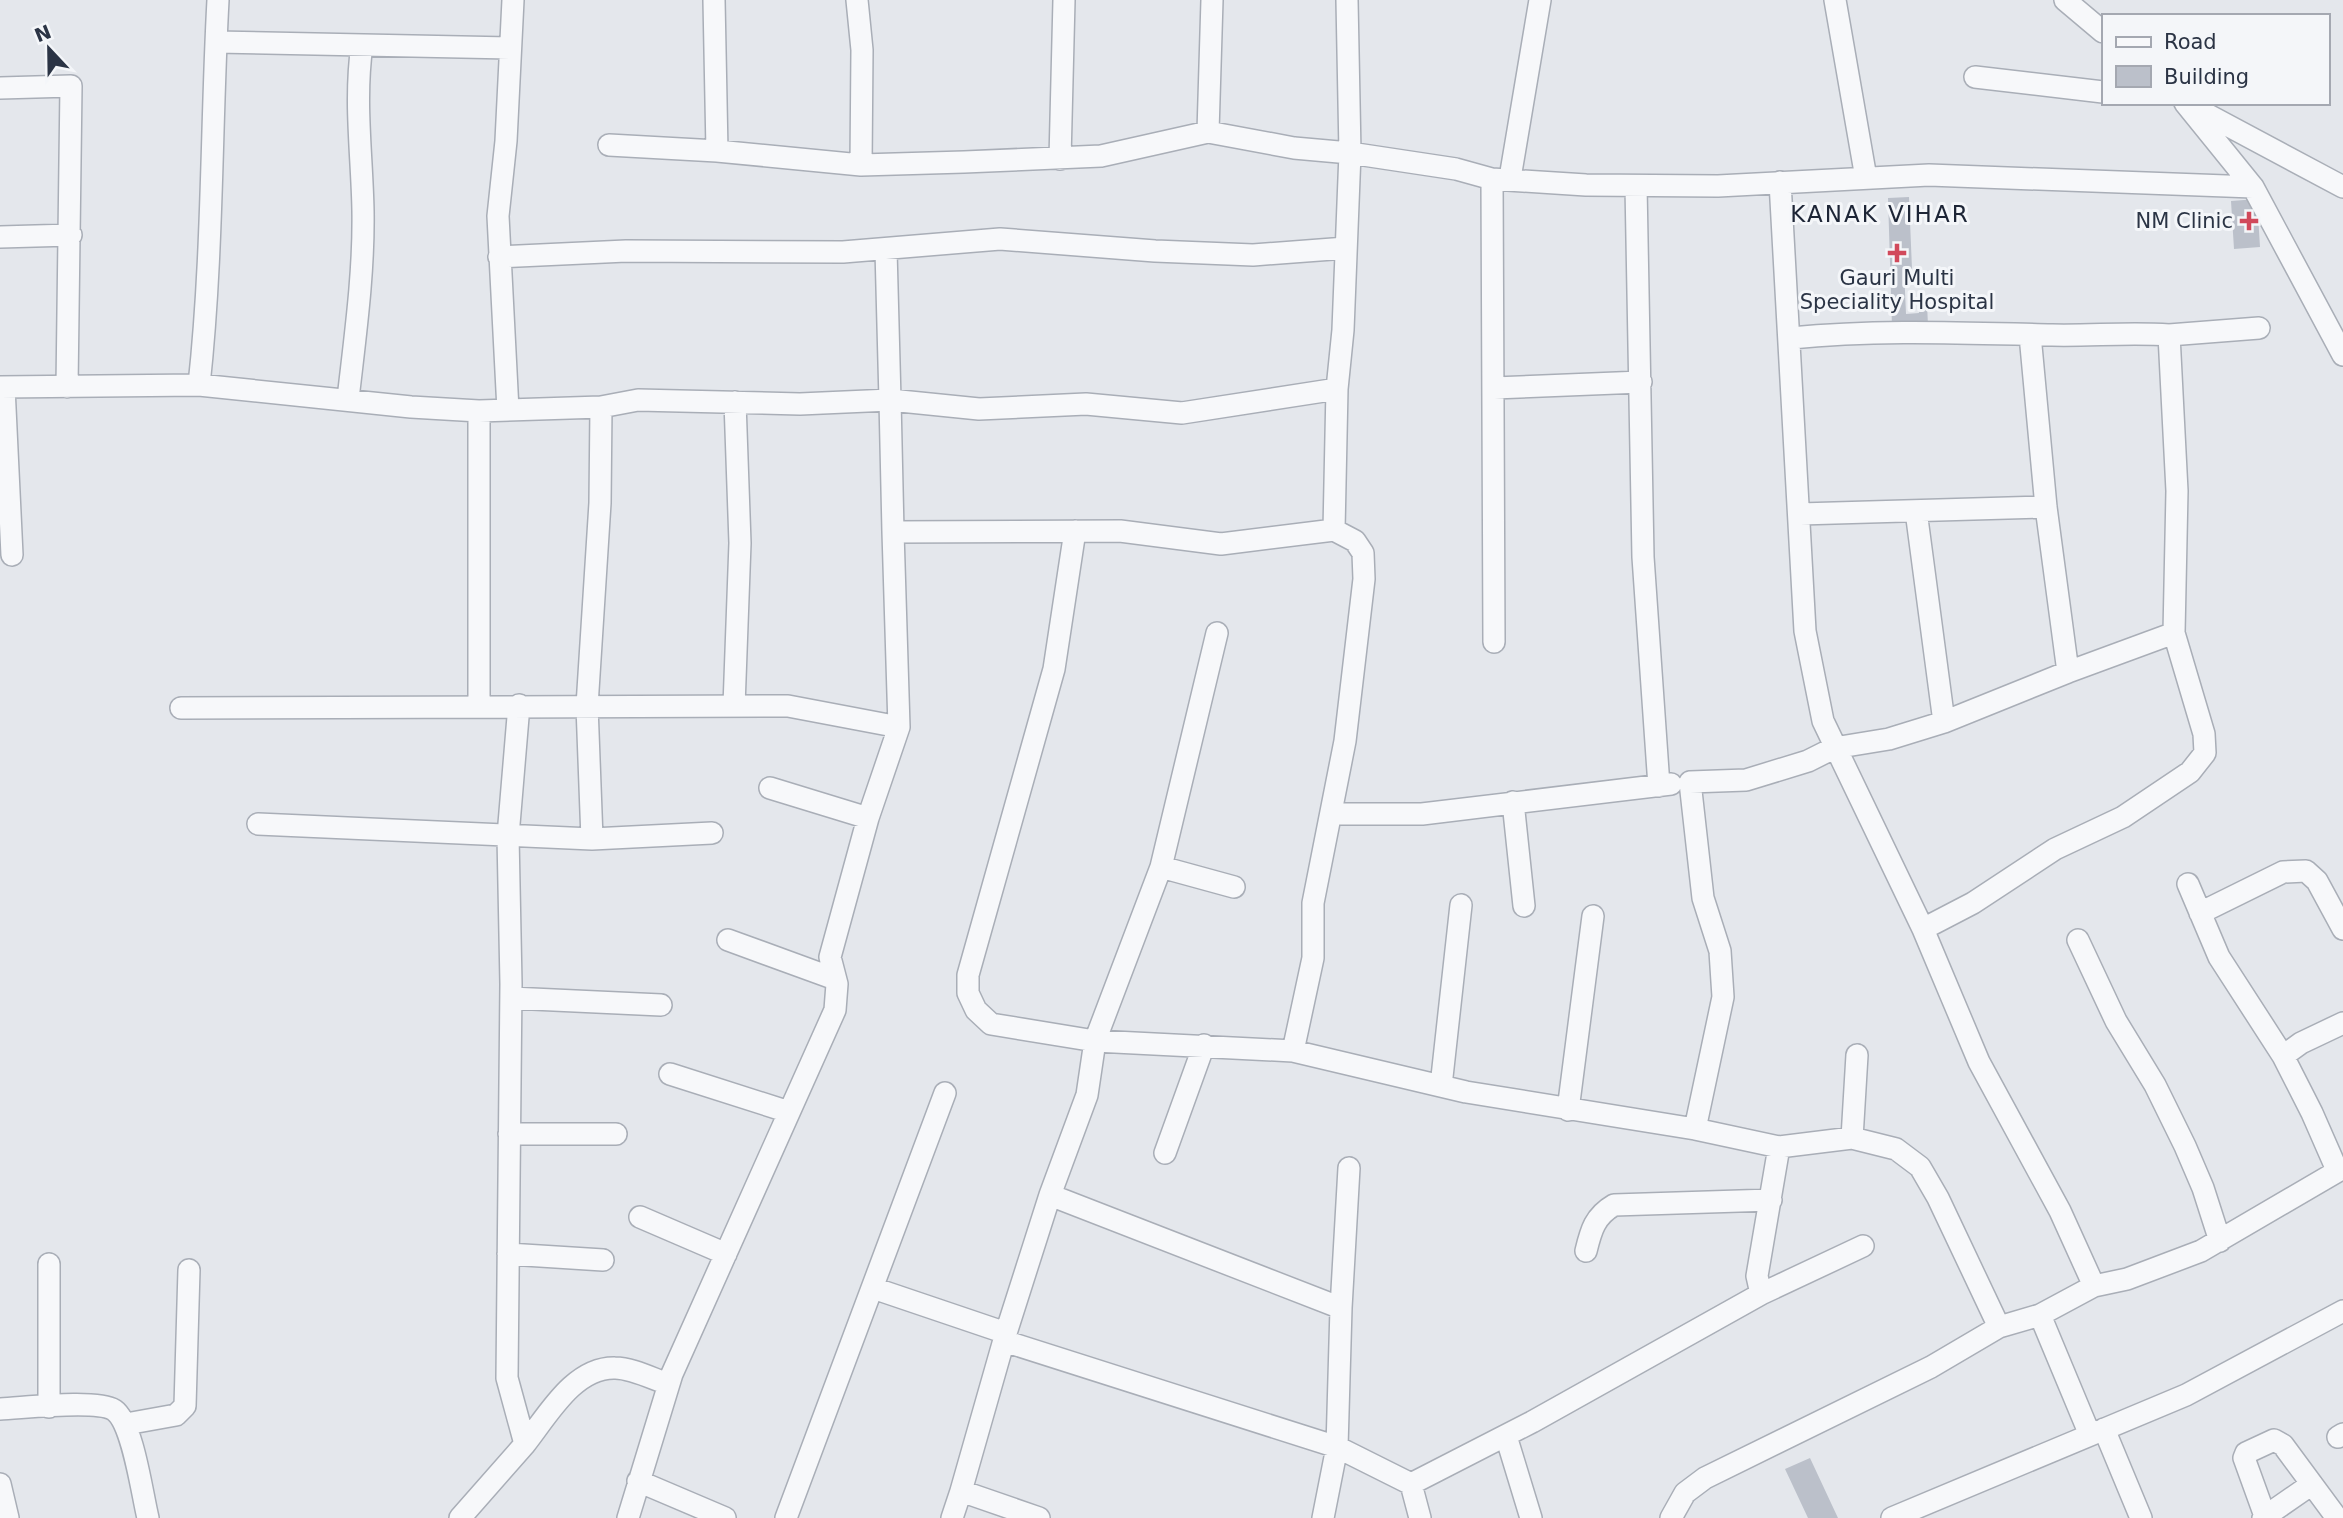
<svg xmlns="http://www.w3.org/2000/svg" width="2343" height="1518" viewBox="0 0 2343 1518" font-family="'DejaVu Sans',sans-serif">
	<rect width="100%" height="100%" fill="#e4e7ec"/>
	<path fill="#bbc0ca" d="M1909,197L1912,269H1904L1906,314L1919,313L1918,303H1927L1928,326L1892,327L1888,198Z
		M2257,199L2260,247L2234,249L2231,201Z
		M1810,1458L1838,1518H1808L1785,1469Z"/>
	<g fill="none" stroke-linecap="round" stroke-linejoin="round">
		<g stroke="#a9aeb7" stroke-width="24">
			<path id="minor" d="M714,0L717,151
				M857,0L862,50L861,165
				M1835,0L1866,178
				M2065,0L2103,32
				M216,42L510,48
				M1975,77L2103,92
				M0,88L71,86L67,387
				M2185,103L2253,187L2343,355
				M2197,109L2343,187
				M1208,132L1294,148L1350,153L1347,0
				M609,145L717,151L861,165L964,162L1101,156L1208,132L1212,0
				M1060,159L1064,0
				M1510,178L1540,0
				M1492,179L1494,642
				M1636,186L1643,557L1659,786
				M0,237L71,235
				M499,257L626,251L843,252L1000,239L1155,251L1253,255L1346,248
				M2169,335L2259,328
				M1791,338C1880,329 1963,333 2052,335C2091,336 2130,332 2169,335L2177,491L2174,633L2204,734L2205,753L2190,772L2123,817L2055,849L1973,903L1923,929
				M199,385C213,257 211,128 218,0
				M0,387L199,385L411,407L479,411L601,407L638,400L800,404L890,400L886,250
				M4,387L12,555
				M1494,388L1641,382
				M348,399C355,337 364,274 363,211C362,155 354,101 362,45
				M508,410L498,216L506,141L513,0
				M479,411V705
				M1916,511L1944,722
				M1800,514L2046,507
				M1334,530L1337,389
				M1075,531L1054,669L968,975V993L976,1010L991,1024L1095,1041L1293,1051
				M2068,672L2174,633
				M734,706L740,543L735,402
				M181,708L788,706L899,727
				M770,788L868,818
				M1513,802L1524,906
				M1332,814H1422L1671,784
				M258,824L592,839L587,706L600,503L601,407
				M592,839L712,833
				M1161,867L1234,887
				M2188,884L2219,957L2283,1056L2312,1113L2337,1170
				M2200,913L2283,872L2306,871L2317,881L2343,929
				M728,940L835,979
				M2078,940L2116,1021L2155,1085L2185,1146L2203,1188L2220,1241
				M511,998L661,1005
				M2283,1056L2301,1043L2343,1023
				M670,1074L789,1112
				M1441,1086L1461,905
				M1568,1110L1593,916
				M1695,1129L1723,997L1720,951L1703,898L1690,782L1746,780L1808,761L1834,748L1889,739L1944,722L2068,672L2046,507L2030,335
				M509,1134H616
				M1852,1138L1857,1055
				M1165,1153L1204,1045
				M640,1217L726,1254
				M1586,1251C1591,1230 1595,1216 1614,1205L1771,1200
				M508,1254L603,1260
				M49,1264V1407
				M2094,1286L2127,1279L2201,1251L2343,1168
				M873,1288L1006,1333
				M1761,1294L1863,1246
				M1341,1308L1349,1168
				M2040,1315L2090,1435
				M1999,1327L1938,1198L1920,1167L1896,1149L1852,1138L1779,1147L1695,1129L1466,1092L1293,1051L1313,958V903L1345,741L1364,579L1363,553L1355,541L1334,530L1221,544L1120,531L893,532L890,400L979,409L1086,404L1182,413L1337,389L1343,330L1350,153L1456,169L1492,179L1586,185L1718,186L1929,175L2253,187
				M1004,1341L1337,1447L1341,1308L1050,1195
				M0,1409C24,1408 96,1399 114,1410C133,1423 142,1494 148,1518
				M126,1424L176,1415L185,1406L189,1270
				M2104,1429L2141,1518
				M1506,1436L1531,1518
				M2338,1437L2343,1434
				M525,1444C548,1415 574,1367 615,1368C632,1368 653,1379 668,1384
				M638,1481L725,1518
				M0,1484L8,1518
				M961,1491L1006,1333L1050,1195L1087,1095L1095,1041L1161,867L1217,633
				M2265,1516L2244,1458L2246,1453L2274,1440L2283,1445L2337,1518
				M460,1518L525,1444L507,1378L511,984L508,836L519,705
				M628,1518L672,1374L835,1010L837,984L830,957L868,818L899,727L893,532
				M786,1518L945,1093
				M952,1518L961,1491L1039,1518
				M1323,1518L1337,1447L1411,1484
				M1420,1518L1411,1484L1532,1422L1761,1294L1757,1276L1779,1147
				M1671,1518L1685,1493L1705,1478L1931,1367L1999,1327L2040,1315L2094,1286L2060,1211L1979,1062L1923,929L1823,721L1805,631L1780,182
				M1892,1518L2186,1395L2343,1311
				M2263,1518L2312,1484"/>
		</g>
		<use href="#minor" stroke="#f7f8fa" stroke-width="21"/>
	</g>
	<g fill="#d1495b" stroke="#f4f6f9" stroke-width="2.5">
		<path d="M2245.5 210.5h7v7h7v7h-7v7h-7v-7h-7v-7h7z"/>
		<path d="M1893.5 242.5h7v7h7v7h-7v7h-7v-7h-7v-7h7z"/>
	</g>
	<g text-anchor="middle" stroke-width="6" stroke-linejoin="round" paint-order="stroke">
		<g font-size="21" fill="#2b3445" stroke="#f4f6f9" text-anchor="end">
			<text x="2233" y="228">NM Clinic</text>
			<text x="1897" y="285" text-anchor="middle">Gauri Multi<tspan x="1897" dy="24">Speciality Hospital</tspan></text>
		</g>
		<g font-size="23" letter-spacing="2" fill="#1d2536" stroke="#f4f6f9">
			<text x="1880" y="222">KANAK VIHAR</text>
		</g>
	</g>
	<rect x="2102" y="14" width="228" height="91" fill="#f4f6f9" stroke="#a4a8b1" stroke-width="2"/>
	<rect x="2116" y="37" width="35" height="10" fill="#f7f8fa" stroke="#a4a8b1" stroke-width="2"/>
	<text x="2164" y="49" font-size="21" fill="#2b3445">Road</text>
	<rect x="2116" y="66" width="35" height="21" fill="#bbc0ca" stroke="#a4a8b1" stroke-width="2"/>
	<text x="2164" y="84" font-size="21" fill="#2b3445">Building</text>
	<g transform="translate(49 49) rotate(338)" stroke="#f4f6f9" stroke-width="5" paint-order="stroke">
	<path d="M0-5L12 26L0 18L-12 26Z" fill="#2b3445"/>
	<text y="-10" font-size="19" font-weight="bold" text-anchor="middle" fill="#2b3445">N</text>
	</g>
</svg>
